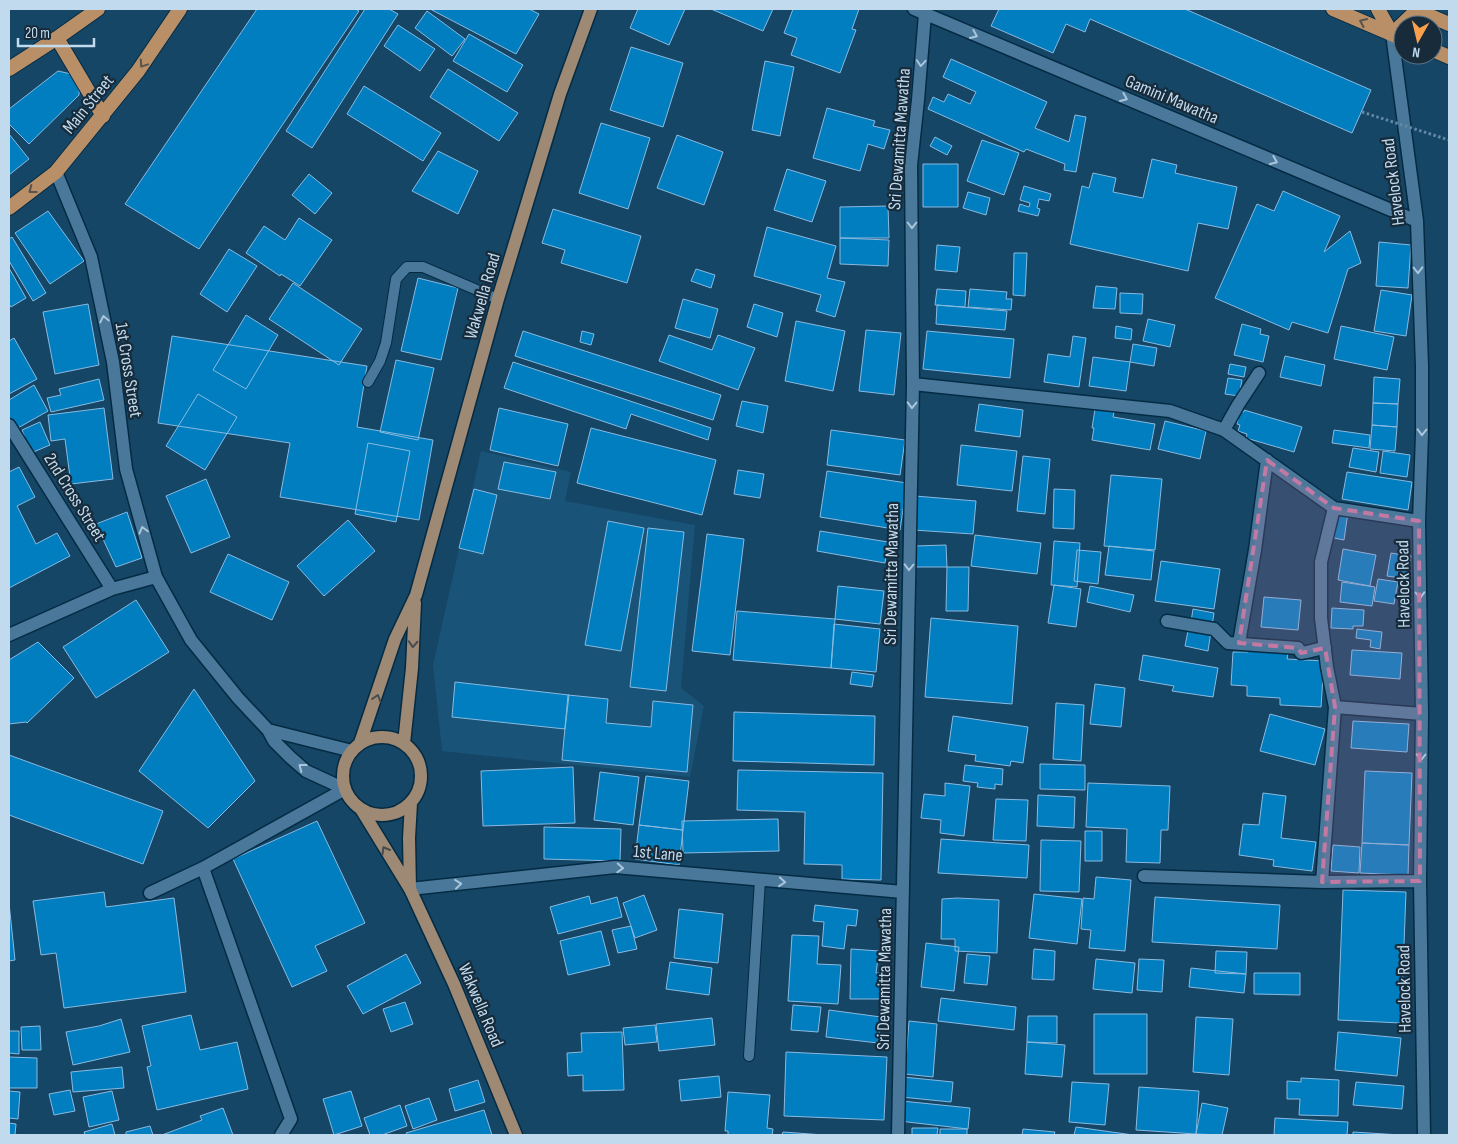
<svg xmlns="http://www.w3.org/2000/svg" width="1458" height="1144" viewBox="0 0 1458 1144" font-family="'Sofia Sans Condensed',sans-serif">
	<rect width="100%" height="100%" fill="#154666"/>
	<path fill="#195377" d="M481,451L571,472L565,501L695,525L681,688L704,706L690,777L442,751L433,665Z"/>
	<path fill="#007ebf" stroke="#89bae0" d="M257,9H355L359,11L199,249L125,204Z
		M365,9H389L398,14L312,148L286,131Z
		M430,9H529L539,14L516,54Z
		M638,9H685L669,45L630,28Z
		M711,9H773L763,31Z
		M793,9H859L852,29L856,30L840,73L791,55L797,38L784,33Z
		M999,9H1185L1371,90L1352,133L1090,19L1085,32L1066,24L1053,53L991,26Z
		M427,11L465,39L452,56L415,28Z
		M398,25L435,49L420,71L384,46Z
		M469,34L523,65L507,92L453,61Z
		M631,47L683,63L663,127L610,110Z
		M951,59L1047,102L1035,128L1069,142L1075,115L1086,117L1076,172L1064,170L1065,164L1026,149L1024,152L928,109L933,97L944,102L948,94L970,104L976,92L943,77Z
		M765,61L794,67L780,136L752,130Z
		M448,69L518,113L499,141L430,97Z
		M58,71L80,76L79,95L29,144L9,124V109Z
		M364,86L441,133L423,161L347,114Z
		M827,108L875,121L873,126L890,130L884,149L868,144L860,171L813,158Z
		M601,123L650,138L628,209L579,193Z
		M9,134L29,159L9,175Z
		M677,135L723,152L704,205L657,188Z
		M935,137L952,146L947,155L930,146Z
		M982,140L1019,153L1004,195L967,181Z
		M438,151L478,171L458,214L412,191Z
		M1152,159L1177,165L1175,173L1237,187L1228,229L1198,223L1188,271L1070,244L1082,186L1089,188L1093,173L1116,178L1113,192L1143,198Z
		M923,164H958V207H923Z
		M787,169L826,181L812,222L774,210Z
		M309,174L332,193L315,214L292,195Z
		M1024,186L1051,194L1049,201L1039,199L1037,208L1040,209L1038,216L1018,211L1020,204L1029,207L1030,203L1020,200Z
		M1283,191L1340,216L1324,252L1350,231L1361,263L1348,269L1328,333L1292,322L1289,330L1215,298L1257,204L1274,211Z
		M968,192L990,198L986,215L963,208Z
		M888,206L889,238H840V207Z
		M553,209L641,236L627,283L561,263L565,250L542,243Z
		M48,211L84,261L50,284L15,233Z
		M299,218L332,240L300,286L281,274L280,276L246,253L264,226L285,240Z
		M767,227L836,246L827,278L845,282L835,317L816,311L821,295L754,276Z
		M12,237L46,293L33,301L9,261V239Z
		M840,238L889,240L888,266L840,264Z
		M1379,242L1411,245L1408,288L1376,286Z
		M937,245L960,247L957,272L935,270Z
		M229,249L257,266L227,312L200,294Z
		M1014,253H1027L1025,296L1013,295Z
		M9,268L26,298L11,307L9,304Z
		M696,269L715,275L711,288L691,281Z
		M418,278L458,288L441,360L401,351Z
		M293,283L362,329L339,365L269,319Z
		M1096,286L1117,288L1115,309L1093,308Z
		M937,289L966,291L965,307L935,305Z
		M970,289L1007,292L1006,299H1012L1011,310L968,307Z
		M1381,290L1412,295L1406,336L1374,331Z
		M1120,293L1143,294L1142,314L1120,313Z
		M683,299L718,309L710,338L675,328Z
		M88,304L99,365L55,374L43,312Z
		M754,304L783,313L777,337L747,327Z
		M937,305L1007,311L1005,330L936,324Z
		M246,315L278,335L246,389L213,370Z
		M1148,319L1175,325L1170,347L1143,341Z
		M796,321L845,331L833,391L785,381Z
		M1242,324L1261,329L1260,334L1269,336L1263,362L1234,355Z
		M1116,326L1132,329L1131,340L1115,338Z
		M1341,326L1394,337L1387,370L1334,359Z
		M866,330L901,333L894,395L859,391Z
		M523,331L721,395L713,420L515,356Z
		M582,331L594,334L591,345L580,342Z
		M927,331L1014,339L1010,378L923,369Z
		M669,335L712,350L718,335L755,348L738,390L659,361Z
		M172,336L367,366L357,427L433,440L419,520L280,497L290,443L158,423Z
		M1073,336L1086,338L1079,387L1044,382L1048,354L1070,357Z
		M14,338L37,379L9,394V341Z
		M1133,344L1157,348L1154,366L1130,362Z
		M1285,356L1325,365L1321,386L1280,377Z
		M1093,357L1130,362L1126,391L1089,386Z
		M396,360L434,368L418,440L380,432Z
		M513,362L711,428L708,440L631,414L626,429L504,388Z
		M1230,364L1246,367L1244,377L1228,374Z
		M1374,377L1400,379L1398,404L1373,403Z
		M1228,378L1242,380L1239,396L1225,394Z
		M99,379L104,400L51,412L47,398L61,395L59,389Z
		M34,385L48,411L16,429L9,416V400Z
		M198,394L237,417L205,470L166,446Z
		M742,401L768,406L763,433L736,426Z
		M1096,403L1115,407L1113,417L1155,424L1150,450L1092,440L1094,428H1092Z
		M1373,403L1398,404L1397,427L1372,425Z
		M979,404L1023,410L1020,437L975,431Z
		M104,408L113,479L71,484L65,439L51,441L48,415Z
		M499,408L568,424L558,466L490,450Z
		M1244,410L1302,427L1294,452L1246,438L1247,434L1238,431L1240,425L1237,424L1240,411L1244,412Z
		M1165,421L1206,431L1200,459L1158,449Z
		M40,422L50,445L31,453L22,430Z
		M1372,425L1397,427L1395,451L1370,449Z
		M591,428L716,460L702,515L577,483Z
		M831,430L905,440L900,475L827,465Z
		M1334,430L1370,435L1369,448L1332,443Z
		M368,443L410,451L396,522L355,514Z
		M961,445L1017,451L1012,491L957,485Z
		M1353,448L1379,452L1376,472L1349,467Z
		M1383,451L1410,455L1407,477L1380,473Z
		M1023,456L1050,459L1045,514L1017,511Z
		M504,462L556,472L550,499L498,489Z
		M19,467L35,497L17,506L36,544L57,533L70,556L9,588V472Z
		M738,470L764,474L760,498L734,494Z
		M827,471L907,483L900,530L820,517Z
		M1347,472L1412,482L1408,510L1342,499Z
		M1111,475L1162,479L1155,550L1104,546Z
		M206,479L230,537L191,553L166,496Z
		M474,489L497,495L483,554L459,548Z
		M1054,489L1075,490L1074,529L1053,528Z
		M915,496L976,501L973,534L913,530Z
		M1338,511L1348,512L1344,540L1334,538Z
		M127,512L142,558L116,567L96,524Z
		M348,520L375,551L324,596L297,566Z
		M608,521L644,528L621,651L585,645Z
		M648,528L684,532L666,691L630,687Z
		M820,531L888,542L885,563L817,551Z
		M707,534L744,539L730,655L692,651Z
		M975,535L1041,543L1037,574L971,566Z
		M1054,541L1080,543L1077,587L1051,585Z
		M946,545L947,567H915V546Z
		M1109,546L1154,551L1151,580L1105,575Z
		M1343,549L1376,555L1370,586L1338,580Z
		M1077,550L1101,552L1098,584L1074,581Z
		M1391,553L1411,556L1407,579L1387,576Z
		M228,554L289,582L272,620L210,592Z
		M1161,561L1220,569L1214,609L1155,601Z
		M947,567H969L968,611H946Z
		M1378,579L1398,582L1394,604L1374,601Z
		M1342,582L1375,587L1372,606L1340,602Z
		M1054,585L1081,589L1076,627L1048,623Z
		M838,586L884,591L880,624L835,619Z
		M1090,586L1134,595L1130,612L1087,602Z
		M1264,597L1301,600L1298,630L1261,627Z
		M136,600L169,652L96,698L63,647Z
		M1332,608L1364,610L1363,626H1353V629L1331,628Z
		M1193,609L1214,613L1212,626L1191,622Z
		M737,611L835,619L831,668L733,660Z
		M931,618L1018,626L1012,704L925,697Z
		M834,624L880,629L876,672L831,668Z
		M1189,626L1211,631L1208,651L1185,646Z
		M1357,629L1382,632L1380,649L1370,647L1371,640L1356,638Z
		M38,642L74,678L27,723L26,722L9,724V660Z
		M1352,650L1402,653L1400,679L1350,675Z
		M1249,651L1288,653L1287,659L1324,661L1321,707L1280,705V698L1247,696V686L1231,685L1233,652H1248Z
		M1143,655L1218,668L1213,697L1172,691L1174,686L1139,680Z
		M852,672L874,675L872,687L850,684Z
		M455,682L569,695L565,729L452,717Z
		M1095,684L1125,688L1121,727L1090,724Z
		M194,689L255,781L208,828L139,771Z
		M568,695L608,699L606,723L651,727L653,701L693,705L687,772L562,760Z
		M1056,703L1084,705L1081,761L1053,759Z
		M734,712L875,716L874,765L733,761Z
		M1270,714L1325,729L1315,765L1260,751Z
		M953,716L1028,727L1023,763L1011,761L1010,766L975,761L976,755L948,751Z
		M1353,721L1409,724L1407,752L1351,748Z
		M9,755L163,811L143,864L9,815Z
		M1040,764L1085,765V790L1040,789Z
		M965,765L1003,769L1002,785L995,784V789L977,787L978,783L963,781Z
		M573,767L575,823L483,826L481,771Z
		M738,770L883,773L881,880L842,879V865L804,864L805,812L737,810Z
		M1365,771L1412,773L1409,845L1362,843Z
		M600,772L639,777L633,825L594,820Z
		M646,776L689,781L683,830L639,825Z
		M945,783L970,786L964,836L940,833L941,820L921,818L924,794L945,796Z
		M1088,783L1170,786L1168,830H1161L1160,863L1126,862L1127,829L1086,827Z
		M1263,793L1286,796L1281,838L1316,842L1312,871L1273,866L1274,860L1239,855L1243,824L1259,825Z
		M1038,795L1075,797L1074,828L1037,826Z
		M996,799L1028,800L1026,841L993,840Z
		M778,819L779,851L683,853L682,821Z
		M317,821L365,923L315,946L327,971L292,987L233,859Z
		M639,825L683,830L679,865L635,859Z
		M544,827L621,829L620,861L544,859Z
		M1085,831H1102V861H1085Z
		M941,839L1029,845L1027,878L938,873Z
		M1041,840L1081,841L1079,892L1040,891Z
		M1362,843L1409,845L1408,875L1360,873Z
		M1333,845L1360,847L1359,873L1331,871Z
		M1096,877L1131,880L1125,951L1089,948L1091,930L1081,929L1083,898L1094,899Z
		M1343,890L1406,892L1401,1023L1338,1020Z
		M104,892L106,907L174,898L186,992L64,1008L56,953L41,955L33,901Z
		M1034,894L1082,899L1077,944L1029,938Z
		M644,895L657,930L635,938L623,903Z
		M589,896L591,904L617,897L622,917L558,934L550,907Z
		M1155,897L1280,905L1277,949L1152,942Z
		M957,898L999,900L997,953L955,951V939H941L942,899Z
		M9,903L15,960L9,961Z
		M815,905L858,910L856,926L847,925L844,949L822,946L824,922L813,921Z
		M679,909L723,914L718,963L674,958Z
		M631,926L637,949L618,953L612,930Z
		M601,931L610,965L568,975L560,941Z
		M792,935L819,936L817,964L841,965L838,1004L788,1001Z
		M926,943L959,947L954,991L921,987Z
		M851,949L879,951L876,973H882L880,999H850Z
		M1034,949L1055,951L1054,980L1032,979Z
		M1216,951L1247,952L1246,974L1215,973Z
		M406,954L421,983L363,1014L347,986Z
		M967,954L990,956L987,985L964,983Z
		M1096,959L1135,963L1132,993L1093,989Z
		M1139,959L1164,960L1162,992L1137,990Z
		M670,962L712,968L709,995L666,989Z
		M1191,968L1246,974L1244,993L1189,987Z
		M1254,973H1300V995L1254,994Z
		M941,998L1016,1007L1014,1030L938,1021Z
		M405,1002L413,1024L391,1032L383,1009Z
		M793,1005L821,1007L818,1032L791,1030Z
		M829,1010L881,1017L878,1043L826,1037Z
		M1094,1014H1147V1074H1094Z
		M191,1015L200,1050L237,1042L248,1089L157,1110L147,1067L151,1066L142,1026Z
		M1028,1016H1057V1043L1027,1042Z
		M1196,1017L1233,1019L1229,1075L1193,1072Z
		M712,1018L715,1045L659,1051L656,1024Z
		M121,1019L130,1052L73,1065L66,1032L99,1026Z
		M909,1021L937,1024L933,1077L905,1074Z
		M655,1025L657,1042L625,1045L623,1028Z
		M40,1026L41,1050H22L21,1027Z
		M9,1031H19V1054L9,1053Z
		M622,1032L624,1090L583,1091V1075L568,1076L567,1053L582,1052L581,1033Z
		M1338,1032L1401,1038L1397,1076L1335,1070Z
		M1027,1042L1065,1045L1062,1077L1025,1074Z
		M786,1052L887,1057L884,1120L784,1116Z
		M9,1057L37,1058V1088H9Z
		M122,1067L124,1088L73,1092L71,1072Z
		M719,1076L721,1097L681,1101L679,1080Z
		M903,1077L953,1082L951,1102L901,1097Z
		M1301,1078L1339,1080L1338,1116L1299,1115L1300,1099H1287V1081L1301,1082Z
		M478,1080L485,1102L455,1111L449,1089Z
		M1072,1082L1109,1084L1105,1125L1069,1122Z
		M1356,1082L1404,1086L1402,1109L1353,1105Z
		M1139,1087L1199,1091L1196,1134L1136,1130Z
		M70,1090L75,1111L54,1115L49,1094Z
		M9,1091L20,1092L18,1119L9,1118Z
		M112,1091L119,1120L89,1127L83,1097Z
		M351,1091L362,1126L334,1135L323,1099Z
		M728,1092L770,1095L767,1128L773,1129L772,1135H728V1131H725Z
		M429,1098L437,1120L413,1129L405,1106Z
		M902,1101L970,1108L968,1129L899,1121Z
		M1202,1103L1228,1108L1222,1135L1196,1134Z
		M400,1105L407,1126L382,1135H370L364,1118Z
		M223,1108L233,1135H162L202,1120L200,1116Z
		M484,1110L492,1135H407L406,1133Z
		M1275,1118L1348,1122L1347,1135H1274Z
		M9,1123L16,1124L15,1135H9Z
		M112,1124L115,1135H85L84,1132Z
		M150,1126L153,1135H126V1132Z
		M1076,1127L1133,1135H1074Z
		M912,1128H938L937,1135H912Z
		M940,1129H967V1135H940Z
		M1023,1129L1055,1132L1054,1135H1022Z
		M783,1132L824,1135H782Z
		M1353,1132L1401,1135H1353Z"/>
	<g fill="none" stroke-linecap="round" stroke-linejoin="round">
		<g stroke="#052b43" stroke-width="12">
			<path id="service" d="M368,382L380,361L386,343L396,279L407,267H423L498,299
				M749,1056L760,880"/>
		</g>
		<g stroke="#052b43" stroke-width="15">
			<path id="pedestrian" d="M1167,621L1214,629L1228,643L1298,648L1301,653C1310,652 1316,649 1325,648"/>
		</g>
		<g stroke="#052b43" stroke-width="15">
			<path id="minor" d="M914,9L1417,221
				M1392,34L1417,221L1422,366V434L1419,521L1422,714L1420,881L1424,1135
				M56,172L91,257L113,362L126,469L156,577L191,640L238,698L268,730L274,741L290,757L306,771L345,789
				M913,384L1170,411L1224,430L1334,508L1321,562V618L1327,667L1335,707L1322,882
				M9,425L112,589
				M1224,430L1238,405L1259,373
				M1334,508L1419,521
				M9,635L112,589L156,577
				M1239,643L1255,550L1267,460
				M1335,707L1422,714
				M268,730L352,751
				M203,868L291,1119L281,1135
				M1144,876L1322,882L1420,881
				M410,889L615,867L903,892
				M150,893L203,868L345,789
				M898,1135L913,384L911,165L918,100L925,14"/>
		</g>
		<g stroke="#052b43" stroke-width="15">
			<path id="primary" d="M343 776a39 39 0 1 1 78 0a39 39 0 1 1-78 0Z
				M360,743L395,639L416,595L498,299L560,94L591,9
				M404,743L412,668L415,603
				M361,809L410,889L454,984L516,1135
				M410,889L409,838L411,803"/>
		</g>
		<g stroke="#052b43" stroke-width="16">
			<path id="trunk" d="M1333,9L1403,39
				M1378,9L1392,34
				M1414,9L1449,24
				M1392,34L1417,10
				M57,38L103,116
				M1433,50L1449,57
				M9,69L57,38L98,9
				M9,208L56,172L138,71L180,9"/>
		</g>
		<use href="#service" stroke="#49789b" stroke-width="10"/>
		<use href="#pedestrian" stroke="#49789b" stroke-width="12"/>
		<use href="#minor" stroke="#49789b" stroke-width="12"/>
		<use href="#primary" stroke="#9d8974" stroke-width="12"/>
		<use href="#trunk" stroke="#b98f67" stroke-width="14"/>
		<path stroke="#6288a3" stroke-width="3" stroke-dasharray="2.5 2.5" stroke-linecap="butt" d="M1362,112L1449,140"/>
	</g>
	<defs><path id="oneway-chevron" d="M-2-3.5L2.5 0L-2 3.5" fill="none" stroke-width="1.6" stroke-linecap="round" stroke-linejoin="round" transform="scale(1.25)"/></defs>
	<g stroke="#58534c">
		<use href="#oneway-chevron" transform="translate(1363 22) rotate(-156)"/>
		<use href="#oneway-chevron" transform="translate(143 64) rotate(124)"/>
		<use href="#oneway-chevron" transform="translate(32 190) rotate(143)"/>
	</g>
	<g stroke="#a9c6dd">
		<use href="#oneway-chevron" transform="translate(974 35) rotate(23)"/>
		<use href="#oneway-chevron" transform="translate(921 63) rotate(94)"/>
		<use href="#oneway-chevron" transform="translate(1124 98) rotate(23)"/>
		<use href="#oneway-chevron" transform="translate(1274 161) rotate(23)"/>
		<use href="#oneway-chevron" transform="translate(912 225) rotate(90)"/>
		<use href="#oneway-chevron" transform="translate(1418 270) rotate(89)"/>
		<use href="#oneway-chevron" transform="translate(104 319) rotate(-102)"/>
		<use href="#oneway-chevron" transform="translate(912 405) rotate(91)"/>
		<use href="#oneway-chevron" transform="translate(1422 432) rotate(91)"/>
		<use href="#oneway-chevron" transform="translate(143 530) rotate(-105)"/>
		<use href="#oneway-chevron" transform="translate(909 567) rotate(91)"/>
		<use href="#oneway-chevron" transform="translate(1420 595) rotate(89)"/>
		<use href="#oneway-chevron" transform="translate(1421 757) rotate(91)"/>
		<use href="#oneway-chevron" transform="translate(302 767) rotate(-143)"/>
		<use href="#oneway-chevron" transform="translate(620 868) rotate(3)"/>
		<use href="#oneway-chevron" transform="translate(782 882) rotate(5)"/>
		<use href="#oneway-chevron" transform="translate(458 884) rotate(-6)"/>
	</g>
	<g stroke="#464c4e">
		<use href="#oneway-chevron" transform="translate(413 644) rotate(93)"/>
		<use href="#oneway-chevron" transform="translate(377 698) rotate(-72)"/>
		<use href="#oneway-chevron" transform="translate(385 850) rotate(-120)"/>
	</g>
	<path fill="#c279a4" fill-opacity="0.2" stroke="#c279a4" stroke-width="4" stroke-dasharray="10 6" stroke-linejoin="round" d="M1267,460L1334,508L1419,521L1420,881L1322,882L1335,707L1325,648L1301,653L1298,648L1239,643Z"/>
	<g text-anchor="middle" stroke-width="4.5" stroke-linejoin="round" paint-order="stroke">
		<g font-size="18" fill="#c1daed" stroke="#172b3a">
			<text transform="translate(1172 99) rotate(23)" y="6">Gamini Mawatha</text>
			<text transform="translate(88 104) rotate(-51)" y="6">Main Street</text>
			<text transform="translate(899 139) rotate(-86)" y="6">Sri Dewamitta Mawatha</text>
			<text transform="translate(1393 182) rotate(-97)" y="6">Havelock Road</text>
			<text transform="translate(482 296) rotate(-74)" y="6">Wakwella Road</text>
			<text transform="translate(129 370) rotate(81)" y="6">1st Cross Street</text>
			<text transform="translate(75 497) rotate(58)" y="6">2nd Cross Street</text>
			<text transform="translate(891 574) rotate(-89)" y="6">Sri Dewamitta Mawatha</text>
			<text transform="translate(1403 584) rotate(-91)" y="6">Havelock Road</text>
			<text transform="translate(658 853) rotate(5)" y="6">1st Lane</text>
			<text transform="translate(884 979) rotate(-89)" y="6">Sri Dewamitta Mawatha</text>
			<text transform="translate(1404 989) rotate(-91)" y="6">Havelock Road</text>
			<text transform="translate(481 1005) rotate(67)" y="6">Wakwella Road</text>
		</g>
	</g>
	<rect width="1458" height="1144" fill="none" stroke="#c1daed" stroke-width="20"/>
	<g transform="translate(1418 40) rotate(188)"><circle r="24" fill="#172b3a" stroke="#5b7182"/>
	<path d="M0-4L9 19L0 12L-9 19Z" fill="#f8a04b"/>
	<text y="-8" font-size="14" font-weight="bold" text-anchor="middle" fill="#c1daed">N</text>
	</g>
	<path d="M18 38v8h76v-8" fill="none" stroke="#c1daed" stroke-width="2.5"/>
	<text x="25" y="38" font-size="15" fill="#c1daed" stroke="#172b3a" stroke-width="4" paint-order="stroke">20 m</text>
</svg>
